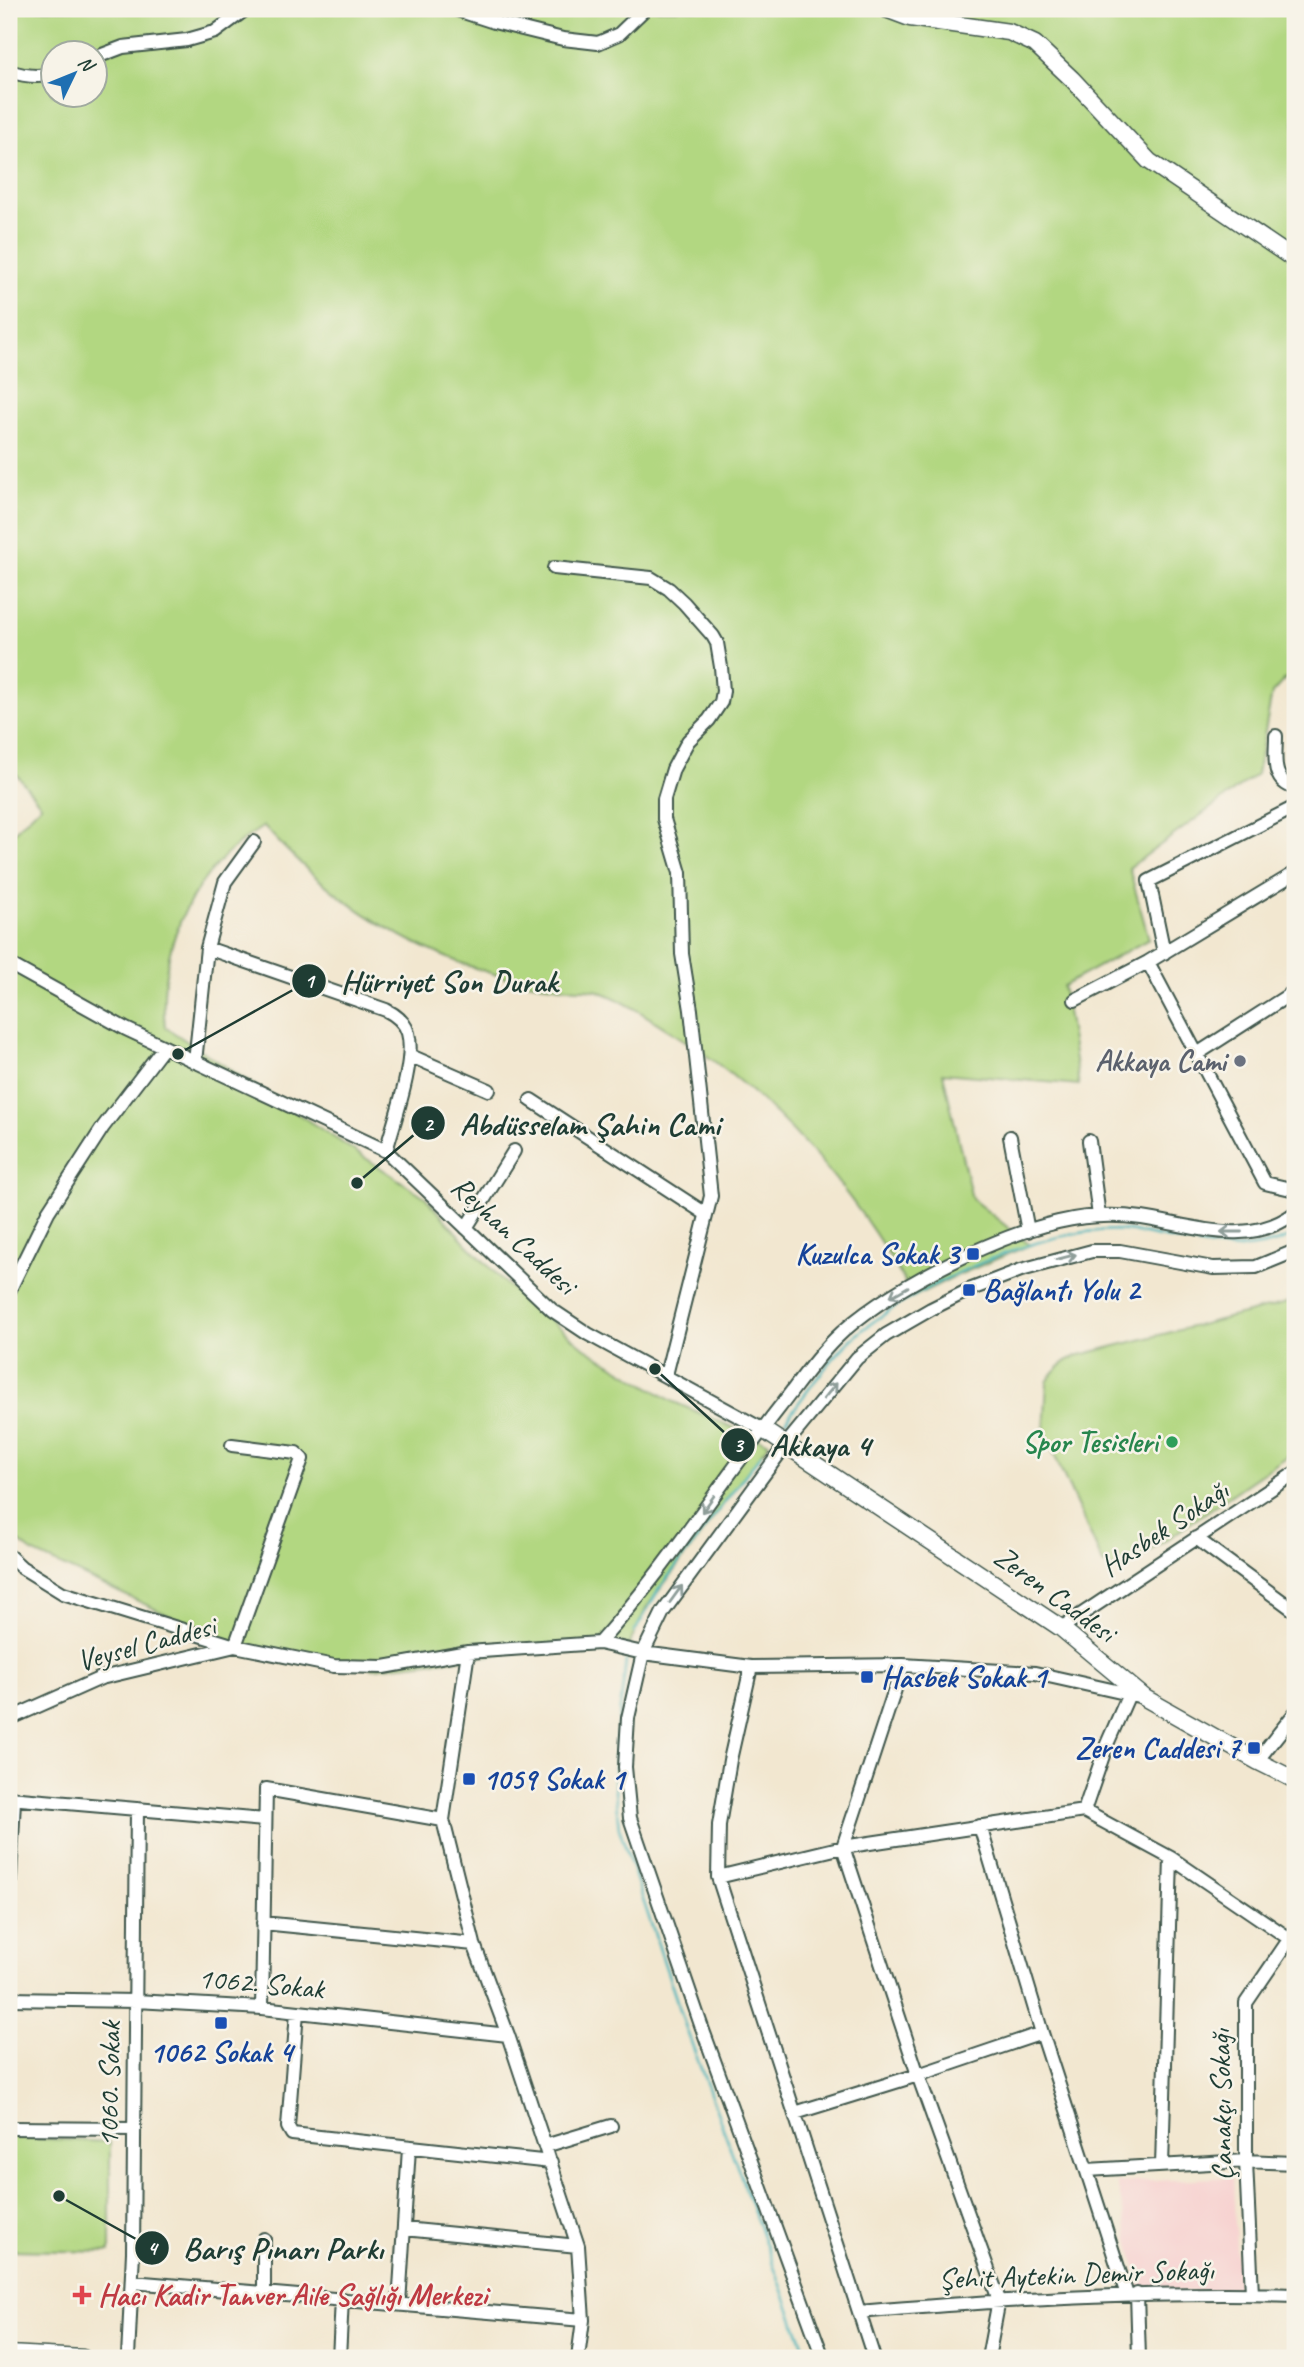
<svg xmlns="http://www.w3.org/2000/svg" width="1304" height="2367" viewBox="0 0 1304 2367" font-family="Caveat,sans-serif">
	<rect width="100%" height="100%" fill="#f7f3e8"/>
	<filter id="ink" filterUnits="userSpaceOnUse"><feTurbulence type="fractalNoise" baseFrequency=".0143" numOctaves="2"/><feDisplacementMap in="SourceGraphic" scale="14" xChannelSelector="R" yChannelSelector="G"/><feConvolveMatrix kernelMatrix="1 2 1 2 8 2 1 2 1" color-interpolation-filters="sRGB"/></filter>
	<filter id="wash" filterUnits="userSpaceOnUse"><feTurbulence type="fractalNoise" baseFrequency=".00686" numOctaves="4" result="noise"/><feDisplacementMap in="SourceGraphic" scale="28" xChannelSelector="R" yChannelSelector="G"/><feGaussianBlur stdDeviation="1.57" result="paint"/><feColorMatrix in="noise" values="0 0 0 0 0 0 0 0 0 0 0 0 0 0 0 0 0 1.4 0 .05"/><feComposite in="paint" operator="in"/></filter>
	<g filter="url(#wash)">
		<rect width="100%" height="100%" fill="#f2e7d0"/>
		<path fill="#f7d0cf" d="M1233,2177L1238,2291H1140L1117,2183Z"/>
		<path fill="#b2d781" stroke="#688a5a" stroke-width="2" fill-rule="evenodd" d="M9,9H1295V673L1284,680L1272,693L1257,774L1129,868L1149,939L1063,986L1079,1085L943,1073L972,1199L1030,1245L949,1279L913,1297C855,1189 774,1096 670,1031C648,1017 625,1001 601,992C592,988 580,990 570,988C550,986 531,983 512,979C414,954 331,901 264,826C193,869 157,944 165,1027L425,1197L465,1242L507,1285L585,1348L674,1402L769,1443L647,1607L629,1645L615,1642L374,1668L235,1646L32,1552L9,1534V837L41,805L9,765ZM52,52H94V94H52Z
			M1295,1301V1451L1121,1571L1104,1565L1044,1432L1047,1382C1054,1370 1063,1362 1076,1356Z
			M9,2137L110,2142V2252L9,2250Z"/>
		<g fill="none" stroke-linecap="round" stroke-linejoin="round">
			<path stroke="#44b4bb" stroke-width="2.5" d="M786,1420C807,1392 827,1362 853,1338C909,1288 1050,1222 1126,1231C1183,1238 1230,1262 1287,1238
				M634,1633L659,1589L761,1454
				M626,1661L614,1755L615,1792L619,1828L687,2031L808,2358"/>
		</g>
	</g>
	<g filter="url(#ink)">
		<g fill="none" stroke-linecap="round" stroke-linejoin="round">
			<g stroke="#3f564b" stroke-width="16">
				<path id="street" d="M454,9L494,22L563,39L598,43L619,34L645,9
					M94,58L123,47L187,40L215,32L246,9
					M9,71C24,76 37,78 52,74
					M554,568L651,578L669,589L684,603L713,636L717,643L721,667L723,691L721,702L709,720L688,741L673,769L664,799V819L680,873L682,954L691,1010L711,1196L666,1375
					M1276,736C1276,757 1270,781 1295,788
					M207,948L225,882L254,842
					M1164,953L1149,881L1295,807
					M1148,962L1265,1183L1295,1190
					M9,964L126,1029L386,1151L552,1310L588,1334L762,1429
					M1075,1000L1148,962L1295,873
					M1197,1054L1295,991
					M411,1056L489,1090
					M195,1062L207,948L386,1010C396,1015 405,1022 408,1033C416,1061 394,1121 386,1151
					M531,1100L706,1214
					M1010,1137L1028,1231
					M1089,1141L1099,1216
					M466,1228L514,1151
					M9,1291L48,1212L103,1127L164,1047
					M1196,1538L1295,1611
					M9,1556L21,1567L63,1593L235,1646L302,1459L296,1453L232,1445
					M1061,1628L1295,1473
					M599,1643C665,1570 718,1486 779,1408C797,1385 814,1360 835,1339C883,1291 993,1237 1058,1222C1086,1215 1114,1214 1142,1218C1195,1226 1248,1248 1295,1213
					M468,1652L443,1820L474,1944L508,2035L578,2246L583,2320L578,2358
					M903,1665L843,1847L918,2075L999,2300L988,2358
					M751,1667L730,1760L719,1825L718,1877L874,2358
					M9,1719L101,1678L235,1646L334,1666L384,1667L468,1652L599,1643L643,1653L751,1667L903,1665L1035,1673L1143,1697
					M1257,1761L1295,1713
					M9,1798L265,1820
					M1084,1811L1107,1744L1129,1694
					M980,1826L1042,2033L1127,2295
					M718,1877L843,1847L1084,1811L1171,1858L1290,1939
					M9,1900L14,1800
					M263,1923L474,1944
					M9,1999L136,2001L262,2008L508,2035
					M262,2008L266,1789L443,1820
					M297,2012L288,2127L292,2134L551,2162
					M795,2113L918,2075L1042,2033
					M9,2128L134,2129
					M545,2146L611,2126
					M1162,2166L1171,1858
					M1087,2170L1246,2161L1295,2163
					M404,2229L578,2246
					M132,2282L583,2320
					M264,2293V2239
					M1137,2294L1139,2358
					M1252,2294L1246,2161V2003L1295,1931
					M399,2304L409,2148
					M859,2312C1004,2300 1149,2291 1295,2295
					M128,2358L133,2252L137,1809
					M339,2358L342,2299
					M823,2358L701,2025L630,1818L625,1767L628,1718L643,1653L663,1612L787,1443L857,1358L886,1335L931,1309L969,1290L1021,1270L1092,1251H1120L1213,1268L1256,1267L1295,1251"/>
			</g>
			<g stroke="#3f564b" stroke-width="19">
				<path id="secondary" d="M886,9L910,18L1009,32L1035,44L1072,79L1149,161L1295,260
					M762,1429L1061,1628L1145,1698L1257,1761L1295,1780
					M9,2354L83,2358"/>
			</g>
			<use href="#street" stroke="#fff" stroke-width="12"/>
			<use href="#secondary" stroke="#fff" stroke-width="16"/>
		</g>
		<defs><path id="oneway-shaft" d="M-6 0H5M1.5-3L5.5 0L1.5 3" fill="none" stroke-width="1.6" stroke-linecap="round" stroke-linejoin="round" transform="scale(1.75)"/></defs>
		<g stroke="#8f9e9a">
			<use href="#oneway-shaft" transform="translate(1231 1232) rotate(-180)"/>
			<use href="#oneway-shaft" transform="translate(1066 1257) rotate(-14)"/>
			<use href="#oneway-shaft" transform="translate(899 1292) rotate(150)"/>
			<use href="#oneway-shaft" transform="translate(830 1391) rotate(-50)"/>
			<use href="#oneway-shaft" transform="translate(708 1504) rotate(126)"/>
			<use href="#oneway-shaft" transform="translate(676 1594) rotate(-54)"/>
		</g>
	</g>
	<circle fill="#6b7280" stroke="#f7f3e8" stroke-width="2.5" cx="1240" cy="1061" r="7"/>
	<g fill="#1a4fb4" stroke="#f7f3e8" stroke-width="2.5">
		<rect x="966" y="1247" width="14" height="14" rx="3.5"/>
		<rect x="962" y="1283" width="14" height="14" rx="3.5"/>
		<rect x="860" y="1670" width="14" height="14" rx="3.5"/>
		<rect x="1247" y="1741" width="14" height="14" rx="3.5"/>
		<rect x="462" y="1772" width="14" height="14" rx="3.5"/>
		<rect x="214" y="2016" width="14" height="14" rx="3.5"/>
	</g>
	<circle fill="#2e9e5b" stroke="#f7f3e8" stroke-width="2.5" cx="1172" cy="1442" r="7"/>
	<path fill="#e0444e" stroke="#f7f3e8" stroke-width="2.5" d="M78.5 2284.5h7v7h7v7h-7v7h-7v-7h-7v-7h7z"/>
	<g text-anchor="middle" stroke-width="5" stroke-linejoin="round" paint-order="stroke">
		<g font-size="30" font-weight="bold" fill="#5b616d" stroke="#f7f3e8" text-anchor="end">
			<text x="1226" y="1071">Akkaya Cami</text>
		</g>
		<g font-size="30" fill="#1f3d34" stroke="#f7f3e8">
			<text transform="translate(514 1235) rotate(43)" y="10">Reyhan Caddesi</text>
			<text transform="translate(1164 1528) rotate(-34)" y="10">Hasbek Sokağı</text>
			<text transform="translate(1055 1594) rotate(36)" y="10">Zeren Caddesi</text>
			<text transform="translate(146 1643) rotate(-15)" y="10">Veysel Caddesi</text>
			<text transform="translate(261 1983) rotate(5)" y="10">1062. Sokak</text>
			<text transform="translate(109 2084) rotate(-89)" y="10">1060. Sokak</text>
			<text transform="translate(1221 2105) rotate(-91)" y="10">Çanakçı Sokağı</text>
			<text transform="translate(1076 2274) rotate(-2)" y="10">Şehit Aytekin Demir Sokağı</text>
		</g>
		<g font-size="30" font-weight="bold" fill="#164399" stroke="#f7f3e8" text-anchor="start">
			<text x="959" y="1264" text-anchor="end">Kuzulca Sokak 3</text>
			<text x="983" y="1300">Bağlantı Yolu 2</text>
			<text x="881" y="1687">Hasbek Sokak 1</text>
			<text x="1240" y="1758" text-anchor="end">Zeren Caddesi 7</text>
			<text x="483" y="1789">1059 Sokak 1</text>
			<text x="221" y="2062" text-anchor="middle">1062 Sokak 4</text>
		</g>
		<g font-size="30" font-weight="bold" fill="#27864d" stroke="#f7f3e8" text-anchor="end">
			<text x="1158" y="1452">Spor Tesisleri</text>
		</g>
		<g font-size="30" font-weight="bold" fill="#be3a42" stroke="#f7f3e8" text-anchor="start">
			<text x="98" y="2305">Hacı Kadir Tanver Aile Sağlığı Merkezi</text>
		</g>
	</g>
	<path fill="none" stroke="#1f3d34" stroke-width="2.5" d="M178 1054L309 981M357 1183L428 1123M655 1369L738 1445M59 2196L152 2248"/>
	<g fill="#1f3d34" stroke="#f7f3e8" stroke-width="2.5">
		<circle cx="178" cy="1054" r="7"/>
		<circle cx="357" cy="1183" r="7"/>
		<circle cx="655" cy="1369" r="7"/>
		<circle cx="59" cy="2196" r="7"/>
		<circle cx="309" cy="981" r="18"/>
		<circle cx="428" cy="1123" r="18"/>
		<circle cx="738" cy="1445" r="18"/>
		<circle cx="152" cy="2248" r="18"/>
	</g>
	<g font-size="21" text-anchor="middle" font-weight="bold" fill="#fff">
		<text x="309" y="988">1</text>
		<text x="428" y="1131">2</text>
		<text x="738" y="1452">3</text>
		<text x="152" y="2255">4</text>
	</g>
	<g font-size="32" text-anchor="middle" font-weight="bold" fill="#1f3d34" stroke="#f7f3e8" stroke-width="5" stroke-linejoin="round" paint-order="stroke">
		<text x="449" y="992">Hürriyet Son Durak</text>
		<text x="590" y="1135">Abdüsselam Şahin Cami</text>
		<text x="820" y="1456">Akkaya 4</text>
		<text x="283" y="2259">Barış Pınarı Parkı</text>
	</g>
	<rect width="1304" height="2367" fill="none" stroke="#f7f3e8" stroke-width="35"/>
	<g transform="translate(74 74) rotate(47)"><circle r="33" fill="#f7f3e8" stroke="#a1aaa0" stroke-width="2"/>
	<path d="M0-5L12 26L0 18L-12 26Z" fill="#1f6fb2"/>
	<text y="-10" font-size="19" font-weight="bold" text-anchor="middle" fill="#1f3d34">N</text>
	</g>
</svg>
